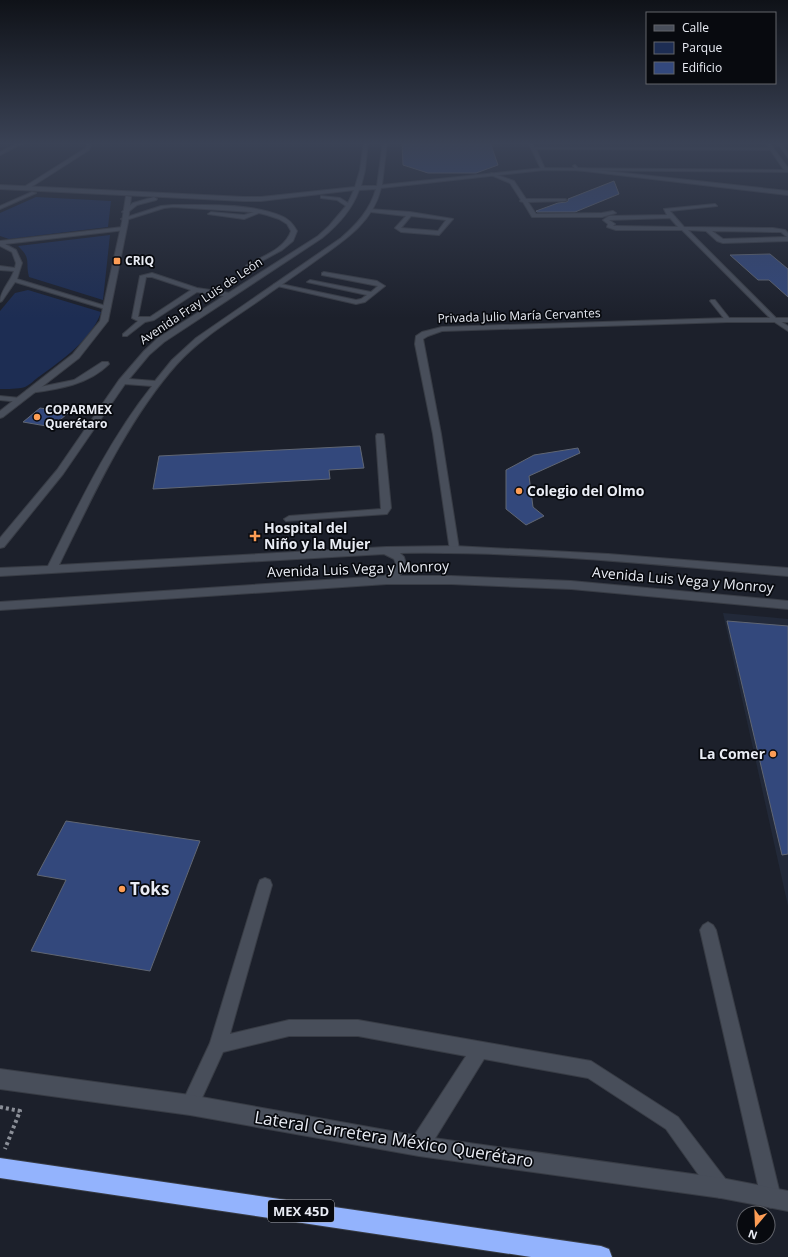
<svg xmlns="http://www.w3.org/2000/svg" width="788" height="1257" viewBox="0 0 788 1257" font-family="'Open Sans',sans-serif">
	<rect width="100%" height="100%" fill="#1c202b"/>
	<path fill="#222939" d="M723,613L788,619V906Z"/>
	<path fill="#1d2d53" d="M36,197L111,201L108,227L9,239L0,236V213Z
		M110,235L103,300L29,277C25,262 32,259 18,246Z
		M28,290L101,312C93,338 61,361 40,376C35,379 30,385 25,387C18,389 7,389 0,389V311L15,293Z"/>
	<path fill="#33487c" stroke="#606673" d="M402,142H490L498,165L476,173H428L403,165Z
		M614,181L619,194L575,212H537L536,211L558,203L566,202L568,201V199Z
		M770,254L788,269V297L769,280H758L730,255Z
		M40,408L47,409L68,413L52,427L23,422Z
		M360,446L364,468L329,470L330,479L153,489L159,456Z
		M578,448L580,453L529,476L533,507L544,516L526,525L506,509V470L534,455Z
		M727,621L788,626V854L782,855Z
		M66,821L200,841L150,971L31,951L66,880L37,875Z"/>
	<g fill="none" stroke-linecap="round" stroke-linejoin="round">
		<g stroke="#383c45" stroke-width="2">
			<path id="lane" d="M20,142H25L0,155V152Z
				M88,142H92L89,150L28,189H24V187L86,148Z
				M491,173L514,181L526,199H565L567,200L565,201L528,202L536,214L602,213L613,211L616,213L602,217H532L523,202L520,201L521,200L510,183L491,175Z
				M32,192L36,193L0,209V206Z
				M715,204L717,206L670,211L684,227L773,228L785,230L788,233V241L723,243L717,241L706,231L688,230L777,319L788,326V331L773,321L682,230H616L607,227L608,224L603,220L609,216L667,215L664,209ZM670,218L678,227L616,226H613L615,224L609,220ZM712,231L773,232H781L787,237L723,239Z
				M173,205C206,205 250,203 281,216C289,219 293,224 297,231L293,241L282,250L249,268L246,266L247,265C263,256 285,249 291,231L287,224L279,219L267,215L259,213L244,219L208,214L211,212L244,215L254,212H252L173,207L164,208L126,220L121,219L161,206Z
				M369,209L410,212L453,219L439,235L401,232L395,228L406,216L371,212L369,211ZM411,216L446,220L438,231L401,228Z
				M123,227L126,229L125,230L5,244L16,250L22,263L17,279L109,307V309H105L15,282L2,301L0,302C0,291 10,282 14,271L0,270V266L15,268L16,263L12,252L0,246V241Z
				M324,272L377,281L385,286L365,302L356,304L273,285L276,283L356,300L361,299L367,295L307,282L310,280L371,292L378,286L322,275V273Z
				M152,273L197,288L230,293L233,295L230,297L197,292L154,320L145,322L127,336H123V334L138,321L132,318L140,276ZM146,277H152L191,290L150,317H138Z
				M711,300H715L730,319V321H726L710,301Z
				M102,362H108L109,364C88,385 58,389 30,393L26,391L30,389L74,380Z
				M0,396L20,398L24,400L20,402L0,400Z
				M377,434H383L384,436L391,508L387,514L286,521L284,519L289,516L381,509L376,436Z
				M265,878L270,880L272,885L230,1034L289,1020H358L591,1061L678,1117L727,1181L730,1188L727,1195L720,1198L713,1195L666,1129L588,1078L484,1059L426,1153L419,1155L412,1153L410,1146L412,1139L466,1056L358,1036H289L223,1052L196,1111L190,1114L184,1111L181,1105L210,1043L258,885L260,880Z
				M708,922L713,925L716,930L781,1198L778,1205L771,1208L764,1205L761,1198L700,930L703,925Z"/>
		</g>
		<g stroke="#383c45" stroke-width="2">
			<path id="street" d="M528,142H532L534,147L771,148L773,149L771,150L536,149L545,169L543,170L541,169Z
				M575,165L578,168L788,191V195L576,170L573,166Z
				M126,196L131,197L128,222L108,321L79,358L3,417L0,418V411L73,354L100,321L122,222Z
				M728,318H788V322H728L442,331L428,336L423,339L441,434L459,549L458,551H450L433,434L415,344L416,336L422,332L442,327Z"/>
		</g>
		<g stroke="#383c45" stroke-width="2">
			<path id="secondary" d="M364,142H368L365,170L361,186H377L383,142H387L382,185L543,168L784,170L765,142H769L788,168V172L543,170L381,188C373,222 345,240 318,259C303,270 287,281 271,292C240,315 203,335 177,364C127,420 92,498 59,565L386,547L454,546L608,554L788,568V576C659,565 530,551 400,553L404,557L406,564L400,576H451L571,581L788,601V609L571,589L451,584H387L0,610V602L384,576L392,572L396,564L394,559L384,554L0,576V568L48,566C79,504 109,440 152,386L125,384L63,474L4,547L0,548V538L57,470L119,380L144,351L158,338L318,236L329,226L346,206L337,200L321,198V196L340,198L348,203L354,190L261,201H244L0,189V185L244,197H261L355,187L360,170ZM376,189C370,210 357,224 341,238L196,338L172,360L155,381L129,379L149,355L164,342L322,238C338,225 352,210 359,190Z
				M777,142H781L788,153V158Z
				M154,197L157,199L156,200L137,205L127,213L122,212L133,203Z
				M0,1069L190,1095L419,1136L721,1178L788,1191V1211L721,1198L419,1156L190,1115L0,1089Z"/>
		</g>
		<g stroke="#383c45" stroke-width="2">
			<path id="highway" d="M0,1158L601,1246L609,1249L612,1257H531L0,1178Z"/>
		</g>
		<path stroke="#8b8f98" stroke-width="4" stroke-dasharray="3 3" stroke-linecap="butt" d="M0,1107L20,1111L5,1149"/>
		<use href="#lane" fill="#484e5a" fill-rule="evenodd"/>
		<use href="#street" fill="#484e5a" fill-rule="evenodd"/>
		<use href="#secondary" fill="#484e5a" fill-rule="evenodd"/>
		<use href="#highway" fill="#93b3fd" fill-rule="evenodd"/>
	</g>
	<linearGradient id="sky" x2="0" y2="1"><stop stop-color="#0f1218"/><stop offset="0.45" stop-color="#3a4255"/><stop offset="1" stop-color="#3a4255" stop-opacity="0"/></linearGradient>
	<rect width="788" height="318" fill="url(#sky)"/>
	<g fill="#fd9d55" stroke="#080a0f" stroke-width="1.5">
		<rect x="113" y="257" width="8" height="8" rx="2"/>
		<circle cx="37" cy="417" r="4"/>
		<circle cx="519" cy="491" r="4"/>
		<path d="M253 530h4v4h4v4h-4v4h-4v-4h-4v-4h4z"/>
		<circle cx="773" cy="754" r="4"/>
		<circle cx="122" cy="889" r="4"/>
	</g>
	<g text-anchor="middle" stroke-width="3.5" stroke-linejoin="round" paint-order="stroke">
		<g font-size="12" font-weight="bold" fill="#e9ecf4" stroke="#080a0f" text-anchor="start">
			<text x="125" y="265">CRIQ</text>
			<text x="45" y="414">COPARMEX<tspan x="45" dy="14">Querétaro</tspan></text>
		</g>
		<g font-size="12" fill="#e9ecf4" stroke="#080a0f">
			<text transform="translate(201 301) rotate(-34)" y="4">Avenida Fray Luis de León</text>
			<text transform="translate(519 316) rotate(-2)" y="4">Privada Julio María Cervantes</text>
		</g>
		<rect fill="#080a0f" stroke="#a6a8af" stroke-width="1" x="268" y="1200" width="66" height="22" rx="3"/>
		<g font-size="13" font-weight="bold" fill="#e9ecf4">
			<text x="301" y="1216">MEX 45D</text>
		</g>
		<g font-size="14" font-weight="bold" fill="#e9ecf4" stroke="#080a0f" text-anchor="start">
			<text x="527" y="496">Colegio del Olmo</text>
			<text x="264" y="533">Hospital del<tspan x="264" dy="16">Niño y la Mujer</tspan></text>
			<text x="765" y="759" text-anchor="end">La Comer</text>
		</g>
		<g font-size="14" fill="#e9ecf4" stroke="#080a0f">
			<text transform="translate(358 569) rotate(-2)" y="5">Avenida Luis Vega y Monroy</text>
			<text transform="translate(683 580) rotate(5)" y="5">Avenida Luis Vega y Monroy</text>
		</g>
		<g font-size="17" font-weight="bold" fill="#e9ecf4" stroke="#080a0f" text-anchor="start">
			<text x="130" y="895">Toks</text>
		</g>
		<g font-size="17" fill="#e9ecf4" stroke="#080a0f">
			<text transform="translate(394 1139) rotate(9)" y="6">Lateral Carretera México Querétaro</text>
		</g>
	</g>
	<rect x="646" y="12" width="130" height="72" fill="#080a0f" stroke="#62646b"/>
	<rect x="654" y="25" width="20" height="6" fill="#484e5a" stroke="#62646b"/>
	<text x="682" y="32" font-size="12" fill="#e9ecf4">Calle</text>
	<rect x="654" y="42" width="20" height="12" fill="#1d2d53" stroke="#62646b"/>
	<text x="682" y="52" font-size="12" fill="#e9ecf4">Parque</text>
	<rect x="654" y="62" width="20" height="12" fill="#33487c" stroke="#62646b"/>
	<text x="682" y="72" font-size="12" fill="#e9ecf4">Edificio</text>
	<g transform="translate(756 1225) rotate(199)"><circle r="19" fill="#080a0f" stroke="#62646b"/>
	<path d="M0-3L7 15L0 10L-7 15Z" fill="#fd9d55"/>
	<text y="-6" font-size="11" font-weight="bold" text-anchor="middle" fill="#e9ecf4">N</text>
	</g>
</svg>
